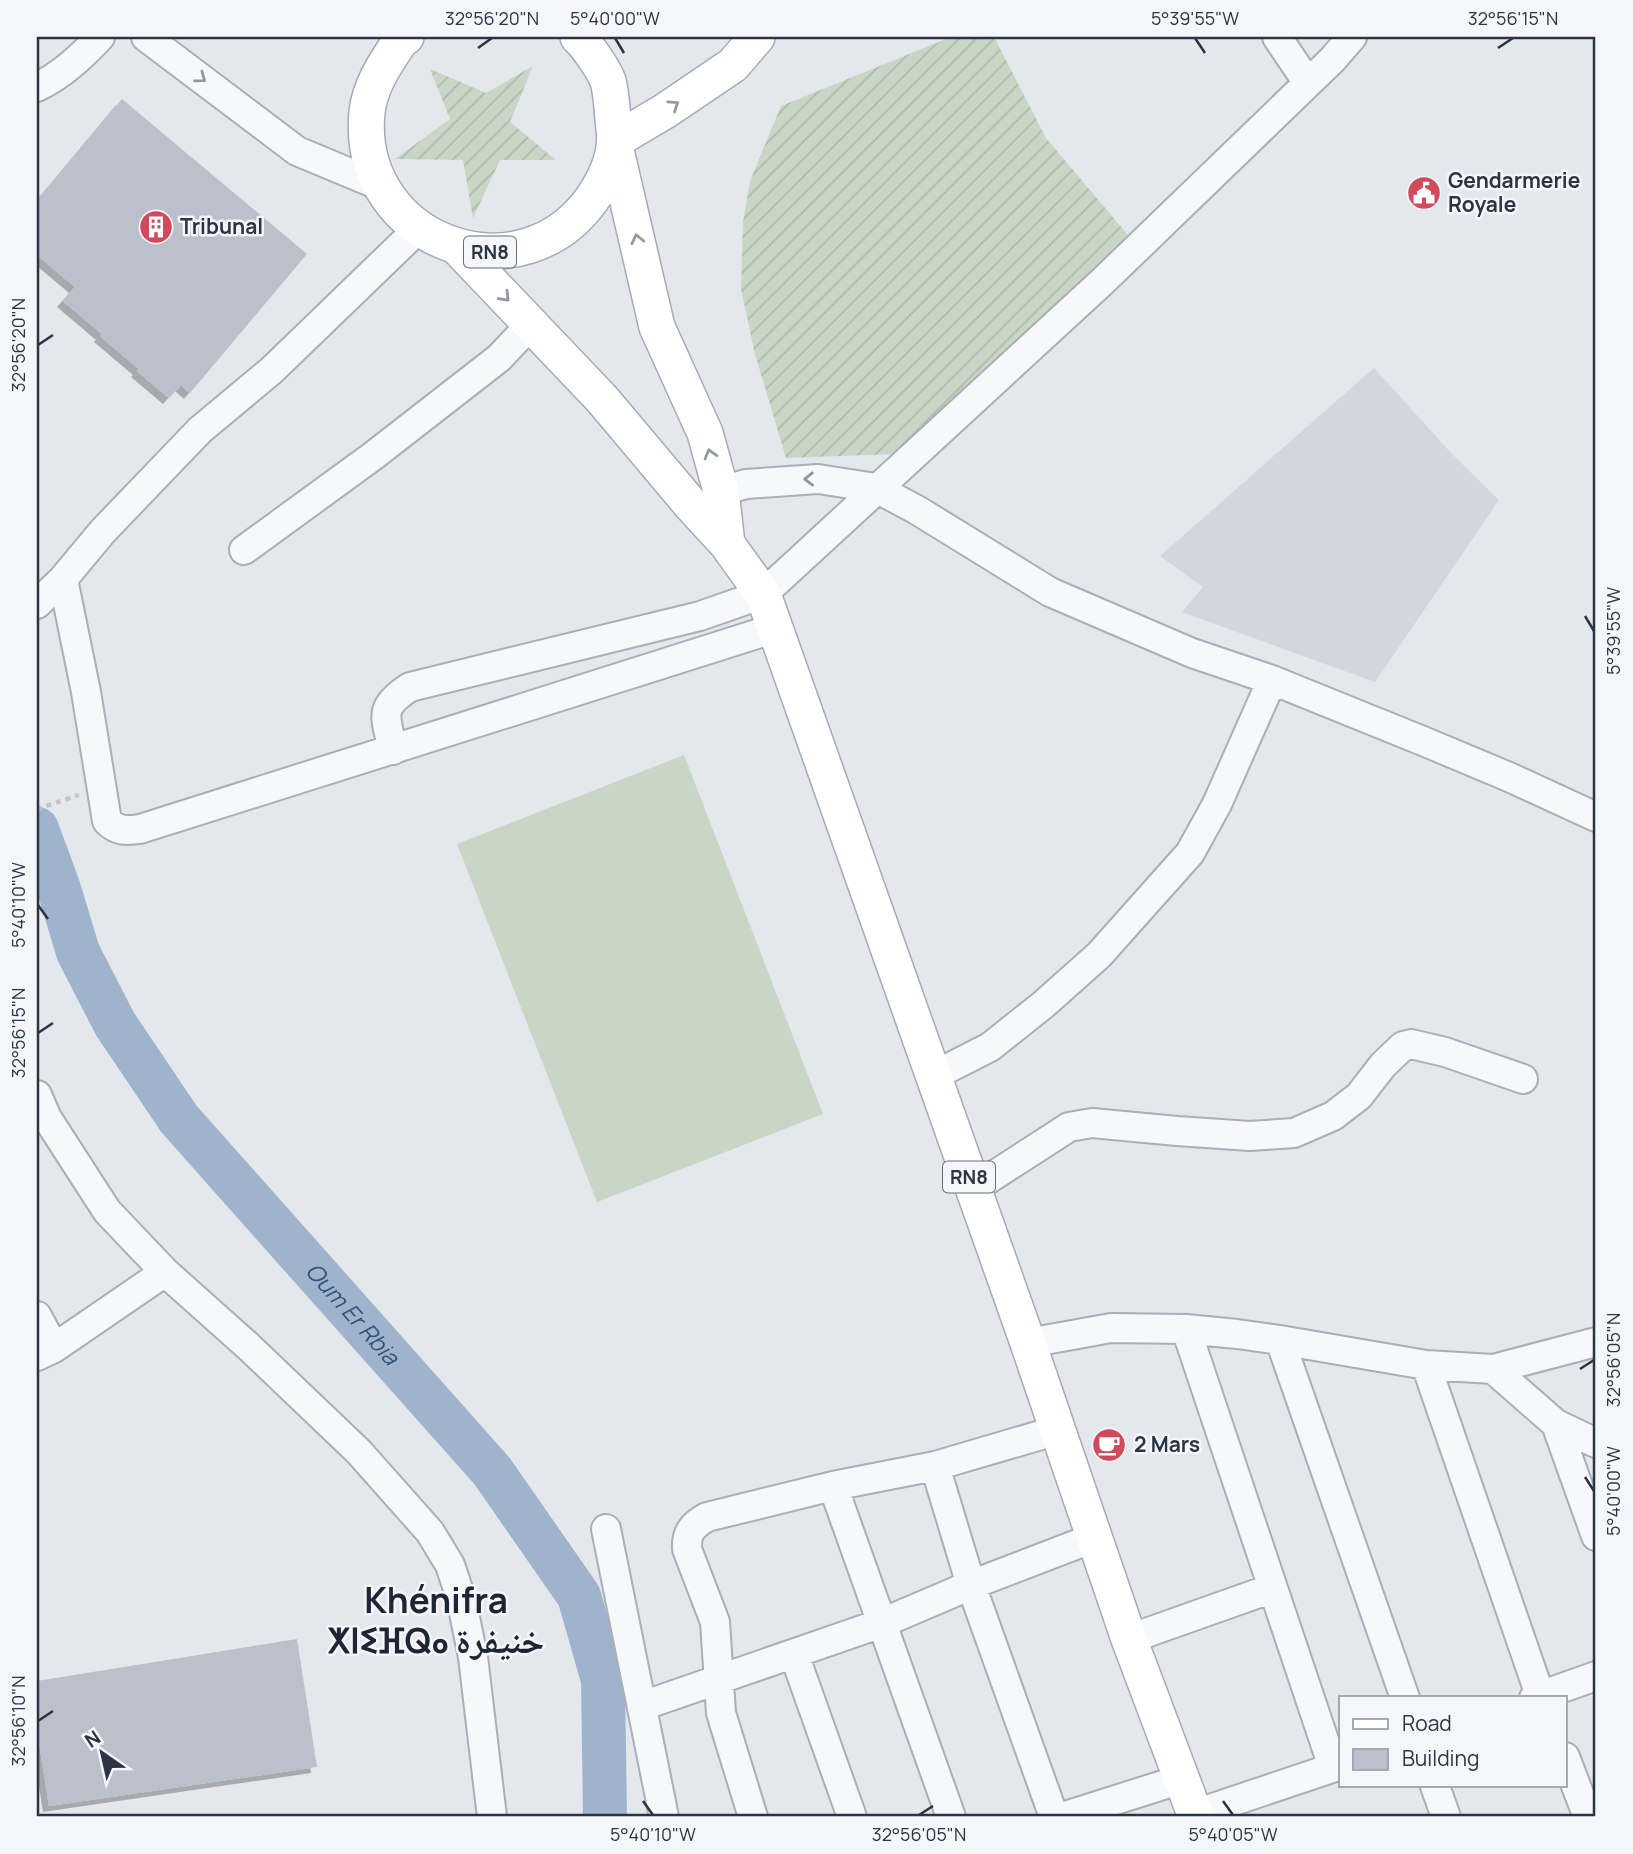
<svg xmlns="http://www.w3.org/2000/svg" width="1633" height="1854" viewBox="0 0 1633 1854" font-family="Manrope,'Noto Naskh Arabic','Noto Sans Tifinagh',sans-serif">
	<defs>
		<pattern id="garden-furrows" width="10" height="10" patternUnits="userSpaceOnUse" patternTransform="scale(1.75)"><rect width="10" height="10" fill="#c9d6c5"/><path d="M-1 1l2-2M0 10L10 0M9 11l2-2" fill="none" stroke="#adb8ab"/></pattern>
		<filter id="shadow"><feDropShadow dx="-6" dy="6" stdDeviation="0" flood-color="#0004"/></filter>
	</defs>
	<rect width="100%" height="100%" fill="#e4e7ec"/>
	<path fill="#d2d6de" d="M1374,368L1451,453L1499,500L1375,682L1182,612L1203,587L1160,556Z"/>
	<path fill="#c9d6c5" d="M684,755L823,1114L597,1202L457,844Z"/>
	<path fill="url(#garden-furrows)" d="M951,37H994L1046,138L1133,241L895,454L786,458L755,354L741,289L743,222L750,181L781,106Z
		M533,66L510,122L556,160H500L473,218L463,160L395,159L450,119L430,69L486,93Z"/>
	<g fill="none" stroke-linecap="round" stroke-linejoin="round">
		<path stroke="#9fb4cc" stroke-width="44" id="s1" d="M37,829L59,889L78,952L115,1024L179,1119L492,1471L579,1596L603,1680L605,1817"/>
	</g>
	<path fill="#bbc0ca" filter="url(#shadow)" d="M122,99L307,254L190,393L181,385L169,398L137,371L139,369L100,336L102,334L63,301L75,287L37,255V201Z
		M297,1639L317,1767L49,1806L37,1730V1681Z"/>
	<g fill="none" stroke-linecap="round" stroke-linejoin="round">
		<g stroke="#a9aeb7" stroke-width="32">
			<path id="minor" d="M146,37L297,151L381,186
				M1277,37L1308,83
				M37,87C62,75 81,57 100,37
				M721,491L746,484L818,479L876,488L917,510L1050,592L1192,653L1272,680L1423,741L1509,777L1596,817
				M244,550L373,456L499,358L531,324
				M63,579L86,692L107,821C117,831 126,831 140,829L776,628
				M37,604L63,579L103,531L200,430L272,370L418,229
				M393,750C386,717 377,708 410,687L700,616L763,594L1103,281L1332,60L1352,37
				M933,1076L990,1047L1044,1004L1099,955L1190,853L1217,804L1272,680
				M37,1095L47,1118L107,1211L165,1272L248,1346L359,1452L430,1532L450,1565L461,1598L473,1657L492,1817
				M973,1189L1069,1127L1092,1123L1177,1131L1250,1136L1294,1133L1333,1116L1359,1096L1383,1065L1403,1046L1411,1044L1445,1052L1523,1079
				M37,1316L54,1348
				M1186,1329L1333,1767
				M1280,1340L1405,1698
				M1028,1343L1111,1328L1186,1329L1237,1334L1280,1340L1426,1365L1493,1369L1596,1342
				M37,1356L54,1348L165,1272
				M1426,1365L1541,1698
				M1493,1369L1556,1424L1596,1443
				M1556,1424L1596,1536
				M935,1466L971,1585L1054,1817
				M833,1486L951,1817
				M606,1529L664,1817
				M1129,1639L1273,1588
				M794,1654L852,1817
				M1534,1698L1596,1676
				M642,1706L882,1623L971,1585L1096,1537
				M1565,1757L1588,1817
				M1435,1786L1446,1817
				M1195,1814L1341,1765
				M753,1817L721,1713L715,1622L687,1549C686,1532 693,1525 707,1517L833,1486L935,1466L1058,1430
				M1062,1817L1182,1779"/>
		</g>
		<g stroke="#a3abb8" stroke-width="38">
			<path id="major" d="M406,37L401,40C386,62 370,85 367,112C354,244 525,304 596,193C608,174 617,151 614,129C612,113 612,95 608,81C604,70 587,45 578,37
				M616,140L665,111L733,65L757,37
				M615,146L657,327L705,433L721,491L727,544
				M457,247L602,399L692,506L727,544L763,594L1028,1343L1129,1639L1196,1817"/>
		</g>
		<path stroke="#c2c5cb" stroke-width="4.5" stroke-dasharray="5 5" stroke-linecap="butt" d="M37,809L79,795"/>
		<use href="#minor" stroke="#f7f8fa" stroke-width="28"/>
		<use href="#major" stroke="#fff" stroke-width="35"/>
	</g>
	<defs><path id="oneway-chevron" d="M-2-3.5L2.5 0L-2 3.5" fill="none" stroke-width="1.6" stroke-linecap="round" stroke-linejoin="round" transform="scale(1.75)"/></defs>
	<g stroke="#9196a0">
		<use href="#oneway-chevron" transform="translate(201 78) rotate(37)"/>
		<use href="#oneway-chevron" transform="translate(809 479) rotate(179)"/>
	</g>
	<g stroke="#959aa2">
		<use href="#oneway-chevron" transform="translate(674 105) rotate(-34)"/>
		<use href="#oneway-chevron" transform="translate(637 239) rotate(-103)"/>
		<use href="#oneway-chevron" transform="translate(505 297) rotate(46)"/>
		<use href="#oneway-chevron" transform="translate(710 454) rotate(-106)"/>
	</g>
	<path fill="none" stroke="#2b3445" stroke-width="2.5" d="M615,38L624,53M1195,38L1205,53M478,48L492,38M1498,48L1513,38M38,345L53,335M1585,616L1594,631M38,905L48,919M38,1033L53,1023M1580,1369L1594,1360M1585,1477L1594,1491M38,1721L53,1711M643,1801L653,1815M1223,1801L1233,1815M919,1815L933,1806"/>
	<defs>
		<g id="civic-disc" transform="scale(1.75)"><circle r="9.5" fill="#d1495b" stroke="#f4f6f9"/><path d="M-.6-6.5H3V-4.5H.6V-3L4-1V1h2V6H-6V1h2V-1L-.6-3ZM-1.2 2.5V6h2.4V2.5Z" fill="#fff"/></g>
		<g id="building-disc" transform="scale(1.75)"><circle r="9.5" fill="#d1495b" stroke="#f4f6f9"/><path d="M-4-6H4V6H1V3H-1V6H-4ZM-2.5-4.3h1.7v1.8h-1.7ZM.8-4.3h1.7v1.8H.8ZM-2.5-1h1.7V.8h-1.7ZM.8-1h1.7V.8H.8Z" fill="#fff"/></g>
		<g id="cafe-disc" transform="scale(1.75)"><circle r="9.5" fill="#d1495b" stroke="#f4f6f9"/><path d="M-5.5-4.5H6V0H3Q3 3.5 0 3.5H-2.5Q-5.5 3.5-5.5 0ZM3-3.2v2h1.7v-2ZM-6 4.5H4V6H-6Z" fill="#fff"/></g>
	</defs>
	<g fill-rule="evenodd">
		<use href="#civic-disc" x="1424" y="193"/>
		<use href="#building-disc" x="156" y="227"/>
		<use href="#cafe-disc" x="1109" y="1445"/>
	</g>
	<g text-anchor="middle" stroke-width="5" stroke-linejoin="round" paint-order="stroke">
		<g fill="#f4f6f9" stroke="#676e7b" stroke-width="2">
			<rect x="464" y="236.5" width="52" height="31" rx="5"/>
			<rect x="943" y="1161.5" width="52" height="31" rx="5"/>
		</g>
		<g font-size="19" font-weight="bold" fill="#2b3445">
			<text x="490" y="259">RN8</text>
			<text x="969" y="1184">RN8</text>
		</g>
		<g font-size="21" font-weight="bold" fill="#2b3445" stroke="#f4f6f9" text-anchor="start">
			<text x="1448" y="188">Gendarmerie<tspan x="1448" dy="24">Royale</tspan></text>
			<text x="180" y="234">Tribunal</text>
			<text x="1134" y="1452">2 Mars</text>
		</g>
		<g font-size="23" font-style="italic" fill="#34527a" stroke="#f4f6f9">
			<text dy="8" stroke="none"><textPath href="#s1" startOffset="586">Oum Er Rbia</textPath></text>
		</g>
		<g font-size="35" font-weight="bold" fill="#1d2536" stroke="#f4f6f9">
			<text x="436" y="1613">Khénifra<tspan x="436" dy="40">ⵅⵏⵉⴼⵕⴰ خنيفرة</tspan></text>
		</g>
	</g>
	<rect width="1633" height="1854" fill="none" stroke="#f4f6f9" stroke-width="77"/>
	<rect x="1339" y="1696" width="228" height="91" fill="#f4f6f9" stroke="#a4a8b1" stroke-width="2"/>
	<rect x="1353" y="1719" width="35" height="10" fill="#ffffff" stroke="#a4a8b1" stroke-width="2"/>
	<text x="1402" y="1731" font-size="21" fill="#2b3445">Road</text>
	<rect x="1353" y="1749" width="35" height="21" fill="#bbc0ca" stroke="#a4a8b1" stroke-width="2"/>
	<text x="1402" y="1766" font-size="21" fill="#2b3445">Building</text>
	<g transform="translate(102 1753) rotate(326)" stroke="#f4f6f9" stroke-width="5" paint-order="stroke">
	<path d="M0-5L12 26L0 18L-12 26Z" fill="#2b3445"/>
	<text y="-10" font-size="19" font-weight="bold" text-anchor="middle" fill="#2b3445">N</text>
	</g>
	<rect x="38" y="38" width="1556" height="1777" fill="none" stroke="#2b3445" stroke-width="2.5"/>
	<g font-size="18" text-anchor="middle" fill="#2b3445">
		<text x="492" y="25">32°56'20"N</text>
		<text x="615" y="25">5°40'00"W</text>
		<text x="1195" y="25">5°39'55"W</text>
		<text x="1513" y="25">32°56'15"N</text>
		<text transform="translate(19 345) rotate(-90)" y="6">32°56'20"N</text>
		<text transform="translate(1614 631) rotate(-90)" y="6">5°39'55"W</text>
		<text transform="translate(19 905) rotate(-90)" y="6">5°40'10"W</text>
		<text transform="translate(19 1033) rotate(-90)" y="6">32°56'15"N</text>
		<text transform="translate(1614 1360) rotate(-90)" y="6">32°56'05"N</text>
		<text transform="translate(1614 1491) rotate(-90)" y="6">5°40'00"W</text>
		<text transform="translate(19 1721) rotate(-90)" y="6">32°56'10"N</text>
		<text x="653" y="1841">5°40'10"W</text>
		<text x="919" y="1841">32°56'05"N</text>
		<text x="1233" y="1841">5°40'05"W</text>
	</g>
</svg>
